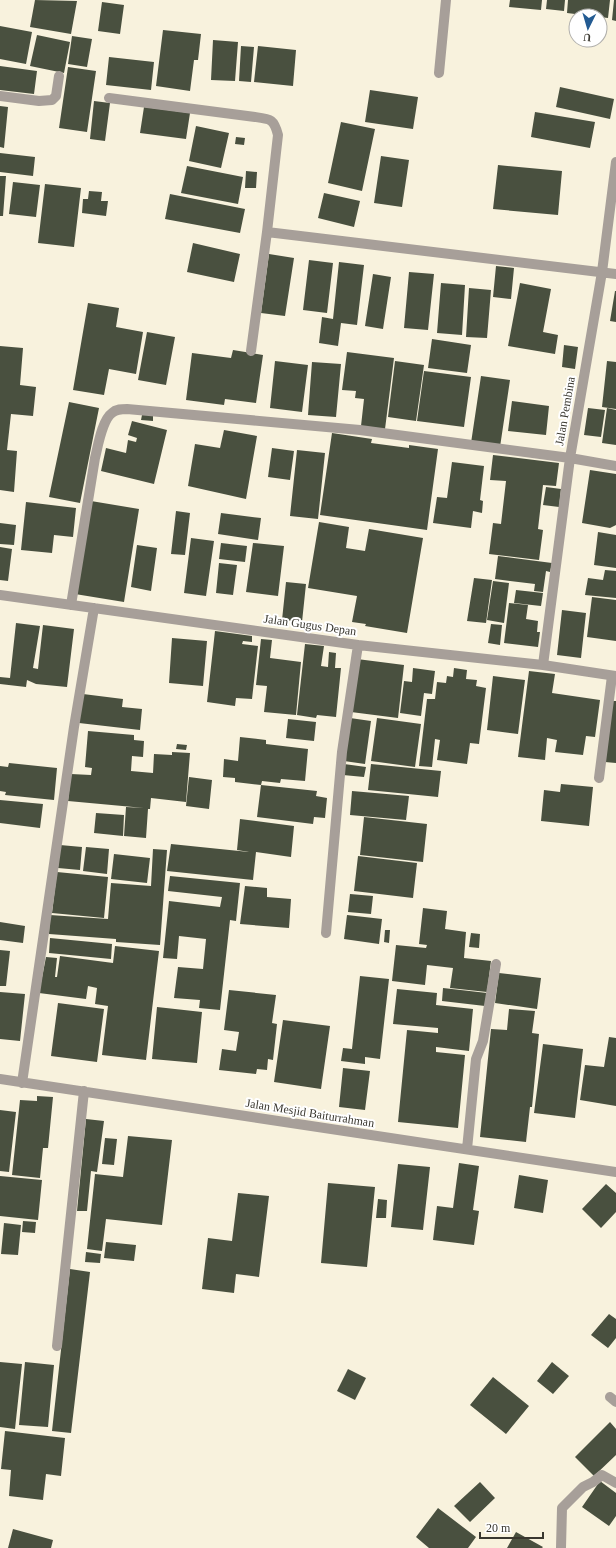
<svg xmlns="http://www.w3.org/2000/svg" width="616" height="1548" viewBox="0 0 616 1548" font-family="Georgia,serif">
	<rect width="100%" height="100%" fill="#f8f2dd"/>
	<path fill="#49503f" d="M35,0L77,1L71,34L30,27Z
		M510,0H542L541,10L509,7Z
		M547,0H565L564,11L546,9Z
		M568,0H610L608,18L567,13Z
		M614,0H616V21L612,20Z
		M102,2L124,5L120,34L98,31Z
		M0,26L32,32L26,64L0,59Z
		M163,30L201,34L198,60H194L190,91L156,86Z
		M37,35L70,42L64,73L30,66Z
		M72,36L92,39L87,67L68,64Z
		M213,40L238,42L235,81L211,80Z
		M241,46L254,47L251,82L239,81Z
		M258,46L296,50L293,86L254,82Z
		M109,57L154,62L151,90L106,85Z
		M0,66L37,71L34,94L0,90Z
		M68,67L96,71L87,132L59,128Z
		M560,87L614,99L610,119L556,107Z
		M370,90L418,97L413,129L365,122Z
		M94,101L110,103L105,141L90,139Z
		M0,106L8,107L4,148L0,147Z
		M144,107L190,113L186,139L140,133Z
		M535,112L595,122L590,148L531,137Z
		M341,122L375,129L362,191L328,183Z
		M196,126L229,133L221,168L189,161Z
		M236,137L245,138L244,145L235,144Z
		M0,153L35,157L33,176L0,172Z
		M381,156L409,160L402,207L374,203Z
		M498,165L562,171L558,215L493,209Z
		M187,166L243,177L238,204L181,193Z
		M246,171L257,172L256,188H245Z
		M0,176H6L3,216H0Z
		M13,182L40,185L36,217L9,214Z
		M45,184L81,188L74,247L38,243Z
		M89,191L102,192L101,201H108L106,216L82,213L83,199H88Z
		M324,193L360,201L354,227L318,218Z
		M170,194L245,209L240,233L165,219Z
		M193,243L240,254L234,282L187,272Z
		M269,254L294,258L285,316L261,313Z
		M309,260L333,263L327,313L303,310Z
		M339,262L364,265L357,325L341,323L338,346L319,343L322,317L333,319Z
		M496,266L514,268L511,299L493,297Z
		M409,272L434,274L428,330L404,328Z
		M373,274L391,277L383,329L365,326Z
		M441,283L465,285L462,335L437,333Z
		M520,283L551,289L543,332L558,335L555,354L508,346Z
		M469,288L491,290L487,338L466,337Z
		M615,291H616V322L610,321Z
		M88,303L119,308L116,327L143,332L136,374L109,369L104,395L73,390Z
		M147,332L175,337L166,385L138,380Z
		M432,339L471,345L467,373L428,368Z
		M564,345L578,347L575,369L562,367Z
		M0,346L23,348L20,385L36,387L33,416L11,414L7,450L17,451L14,492L0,490Z
		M233,350L263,355L256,403L225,399L224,405L186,400L192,353L231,358Z
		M347,352L394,358L385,429L361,426L364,399L355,398L356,391L342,390Z
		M275,361L308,365L302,412L270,408Z
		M395,361L424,365L416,421L388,417Z
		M607,361L616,362V409L602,407Z
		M312,362L341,364L336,417L308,415Z
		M424,371L471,377L464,427L417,421Z
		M481,376L510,380L500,447L471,443Z
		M512,401L549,406L546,435L508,431Z
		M69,402L99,408L80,503L49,497Z
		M588,408L605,410L601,437L584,435Z
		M607,408L616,410V445L602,443Z
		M142,415H153V421L141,420Z
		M132,421L167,430L154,484L101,471L106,448L126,453L128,440L136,442L137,438L128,435Z
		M224,430L257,436L246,499L188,486L195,444L220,448Z
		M332,433L372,439L371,443L409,448V445L438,449L427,530L320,515Z
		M272,448L294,451L290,480L268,477Z
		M297,450L325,453L318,519L290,516Z
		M493,455L559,463L556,486L543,485L538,529L543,530L539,560L489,554L493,523L501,524L506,481L490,480Z
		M452,462L484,466L480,500L483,501L482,513L473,511L471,528L433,523L437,497L447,498Z
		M590,470L616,474V525L610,528L582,523Z
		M546,487L561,489L559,507L543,505Z
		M91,501L139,509L124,602L75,594Z
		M26,502L76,508L73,537L54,535L52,553L21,550Z
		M176,511L190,513L185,555L171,554Z
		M221,513L261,518L258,540L218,534Z
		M319,522L349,527L346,548L365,551L369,529L423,538L407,633L365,626L366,624L352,622L357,596L308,588Z
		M0,523L16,525L14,545L0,544Z
		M598,532L616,535V568L594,565Z
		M191,538L214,541L206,596L184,593Z
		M221,543L247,546L245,562L219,559Z
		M253,543L284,546L278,596L246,592Z
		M137,545L157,548L151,591L131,587Z
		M0,547L12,549L8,581L0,580Z
		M498,556L552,563L550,572L546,571L543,592L534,591L535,584L495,579Z
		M219,563L237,565L233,595L216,593Z
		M605,570L616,571V598L585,595L588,578L603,580Z
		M474,578L492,580L486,623L467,621Z
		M493,581L509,583L504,623L487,620Z
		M286,582L306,584L302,622L282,620Z
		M516,590L543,593L541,606L514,603Z
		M592,597L616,600V641L587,637Z
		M509,603L528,605L526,619L538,621L537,632H540L538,647L504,643Z
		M562,610L586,613L581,658L557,655Z
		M16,623L40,626L33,668L38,669L43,625L74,629L67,687L36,684L27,680L26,687L0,684V677L10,678Z
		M491,624L502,625L500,645L488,643Z
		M215,631L252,636V642L243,641L242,644L258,646L252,699L236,698L235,706L207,702Z
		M172,638L207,641L203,686L169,683Z
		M261,639L272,640L270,658L301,662L296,715L264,712L267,686L256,685Z
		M305,644L324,646L321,666L328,667L329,652L336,653L335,668H341L336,717L317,715L316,718L297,715Z
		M357,659L404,665L398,718L351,712Z
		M413,668L435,671L432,694L424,693L421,716L400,713L404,681L412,682Z
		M454,668L467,670L466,679L477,680L476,686L486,688L479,744L470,743L467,764L437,760L440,740L435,739L432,767L419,766L427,699H435L437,682L446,683L447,676L453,677Z
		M529,671L555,674L552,693L600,700L595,737L586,736L583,755L555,752L557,740L547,738L545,760L518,757Z
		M493,676L525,680L518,734L487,730Z
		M83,694L123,699L122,707L142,709L140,730L79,723Z
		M612,701H616V763L605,762Z
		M350,718L371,721L365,764L344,761Z
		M377,718L421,724L415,767L371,761Z
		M288,719L316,722L314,741L286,738Z
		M88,731L134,735V740L144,741L143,757L132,756L131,771L153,773L154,754L172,755V752L190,753L186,802L151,798L150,809H148L146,838L124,836L126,807L144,808L68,801L71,774L91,775L92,768L85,767Z
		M240,737L266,740V744L308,749L305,781L281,779L280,783L262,781L261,785L235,782V778L223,777L224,759L238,761Z
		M177,744L187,745L186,750L176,749Z
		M9,763L57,768L54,800L5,795L6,792L0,791V766L8,767Z
		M344,764L366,767L364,777L343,775Z
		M371,764L441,771L438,797L368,790Z
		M189,777L212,780L209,809L186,806Z
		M561,784L593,787L589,826L541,821L544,790L560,792Z
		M261,785L317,791L316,796L327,798L325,818L314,817L313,824L257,817Z
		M352,791L409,796L406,820L350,815Z
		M0,800L43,804L40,828L0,823Z
		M96,813L124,815L123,836L94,833Z
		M364,817L427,824L423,862L360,855Z
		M240,819L294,826L291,857L256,852L253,880L167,871L171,844L249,852L237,850Z
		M60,845L82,847L80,870L58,868Z
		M86,847L109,849L107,874L83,871Z
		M153,849L167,850L160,945L116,942V939L49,934L50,915L108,919L111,883L151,886Z
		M114,854L150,858L147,883L111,879Z
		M358,856L417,863L413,898L354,891Z
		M57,872L108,877L104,918L52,913Z
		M170,876L240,883L236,921L230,920L220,1010L199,1008L200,1000L174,998L178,967L203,969L206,939L179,936L177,959L163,958L169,901L220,907L222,897L168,891Z
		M245,886L267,888V897L291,899L289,928L240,924Z
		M350,894L373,896L371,914L348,912Z
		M423,908L447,911L445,929L466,932L464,958L491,961L487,992L450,988L453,968L427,965L425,985L392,981L396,945L426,948L427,945L419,944Z
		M347,915L382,919L379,944L344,939Z
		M0,922L25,926L23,943L0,940Z
		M385,930H390L389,943L384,942Z
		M471,933L480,934L479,948L469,947Z
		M50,938L112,944L111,959L49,953Z
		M115,946L159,951L146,1060L102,1055L108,1006L95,1004L97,988L88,986L86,999L39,993L46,957L57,958L55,977H57L60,956L113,963Z
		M0,950L10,951L6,986H0Z
		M499,973L541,978L537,1009L495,1003Z
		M360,976L389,979L380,1059L365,1057V1064L341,1061L343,1048L352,1049Z
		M443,988L487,993L485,1006L442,1001Z
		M397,989L437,993L436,1005L473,1009L469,1051L436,1047V1052L465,1055L458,1128L398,1122L407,1030L438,1033V1028L393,1024Z
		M229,990L276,995L272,1023L277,1024L273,1060L268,1059L267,1070L257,1069L256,1074L219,1070L222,1049L236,1051L239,1032L224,1030Z
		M0,992L25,994L20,1041L0,1039Z
		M58,1003L104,1009L97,1062L51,1056Z
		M157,1007L202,1012L197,1063L152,1059Z
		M509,1009L535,1011L532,1033L539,1034L532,1107H530L526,1142L480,1137L491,1029L507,1030Z
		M283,1020L330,1026L321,1089L274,1082Z
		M609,1037L616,1038V1106L580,1100L585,1065L604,1067Z
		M543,1044L583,1049L575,1118L534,1113Z
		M343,1068L370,1071L365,1110L339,1107Z
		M37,1096L53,1097L48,1148H43L40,1178L12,1175L20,1100L37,1101Z
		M0,1110L16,1112L9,1172L0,1171Z
		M86,1119L104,1121L97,1172L91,1171L87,1211H77Z
		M128,1136L172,1140L162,1225L106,1219L102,1251L87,1249L95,1174L123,1177Z
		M105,1138L117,1139L114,1165L102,1164Z
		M459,1163L479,1166L473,1210L479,1211L474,1245L433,1240L437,1206L453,1208Z
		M398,1164L430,1167L423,1230L391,1227Z
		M519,1175L548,1180L543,1213L514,1208Z
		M0,1176L42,1180L38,1220L0,1216Z
		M328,1183L375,1187L367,1267L321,1263Z
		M606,1184L616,1193V1212L601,1228L582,1209Z
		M238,1193L269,1196L259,1277L236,1274L234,1293L202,1289L208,1238L232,1241Z
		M378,1199L387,1200L386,1218H376Z
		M23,1221L36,1222L35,1233L22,1232Z
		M4,1223L21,1225L18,1255L1,1254Z
		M106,1242L136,1245L134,1261L104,1258Z
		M86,1252L101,1254L100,1263L85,1262Z
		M70,1269L90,1272L71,1433L52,1431Z
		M609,1314L616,1319V1338L608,1348L591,1335Z
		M0,1362L22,1364L15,1429L0,1427Z
		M25,1362L54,1365L48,1427L19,1425Z
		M552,1362L569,1376L553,1394L537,1381Z
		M348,1369L366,1378L355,1400L337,1391Z
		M493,1377L529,1406L506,1434L470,1405Z
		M610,1422L616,1429V1455L594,1476L575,1457Z
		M5,1431L65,1438L61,1476L46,1474L43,1500L9,1496L11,1470L1,1469Z
		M600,1481L616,1493V1516L609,1526L582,1507Z
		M480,1482L495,1498L470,1522L454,1506Z
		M438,1508L476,1537L468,1548H429L416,1537Z
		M13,1529L53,1540L51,1548H8Z
		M516,1532L543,1547L542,1548H507Z"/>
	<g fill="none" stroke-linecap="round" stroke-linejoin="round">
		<path stroke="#a79f99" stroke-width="10" d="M439,73L446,0
			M0,96L39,101L52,100L56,96L59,76
			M109,98L255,117C271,119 274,119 278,135L267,232L251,351
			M267,232L616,274
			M0,595L358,645L543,665L616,676
			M71,605L95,458C98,446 102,420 112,413C116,409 122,409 127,409L360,430L570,458L616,466
			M543,665L570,458L602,272L616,162
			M599,778L612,676
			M326,933L342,752L358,645
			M0,1079L616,1172
			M22,1083L74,727L94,608
			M467,1149L476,1059L483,1041L496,964
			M57,1346L84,1091
			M610,1397L616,1402
			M561,1548L562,1508L583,1487L593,1482L602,1475L616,1483"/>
	</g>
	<g text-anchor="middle" stroke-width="4" stroke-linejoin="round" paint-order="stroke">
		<g font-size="12" fill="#39372f" stroke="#fff">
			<text transform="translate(565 411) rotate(-80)" y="4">Jalan Pembina</text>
			<text transform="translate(310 625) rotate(8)" y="4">Jalan Gugus Depan</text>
			<text transform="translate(310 1113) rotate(9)" y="4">Jalan Mesjid Baiturrahman</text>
		</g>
	</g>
	<g transform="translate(588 28) rotate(185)"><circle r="19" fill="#ffffff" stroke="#b0afac"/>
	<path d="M0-3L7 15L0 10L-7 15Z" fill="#235b92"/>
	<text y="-6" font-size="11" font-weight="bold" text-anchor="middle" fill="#39372f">U</text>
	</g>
	<path d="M480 1532v6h63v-6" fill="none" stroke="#39372f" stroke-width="2"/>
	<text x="486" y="1532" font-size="12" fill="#39372f" stroke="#ffffff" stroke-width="3" paint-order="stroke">20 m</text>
</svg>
